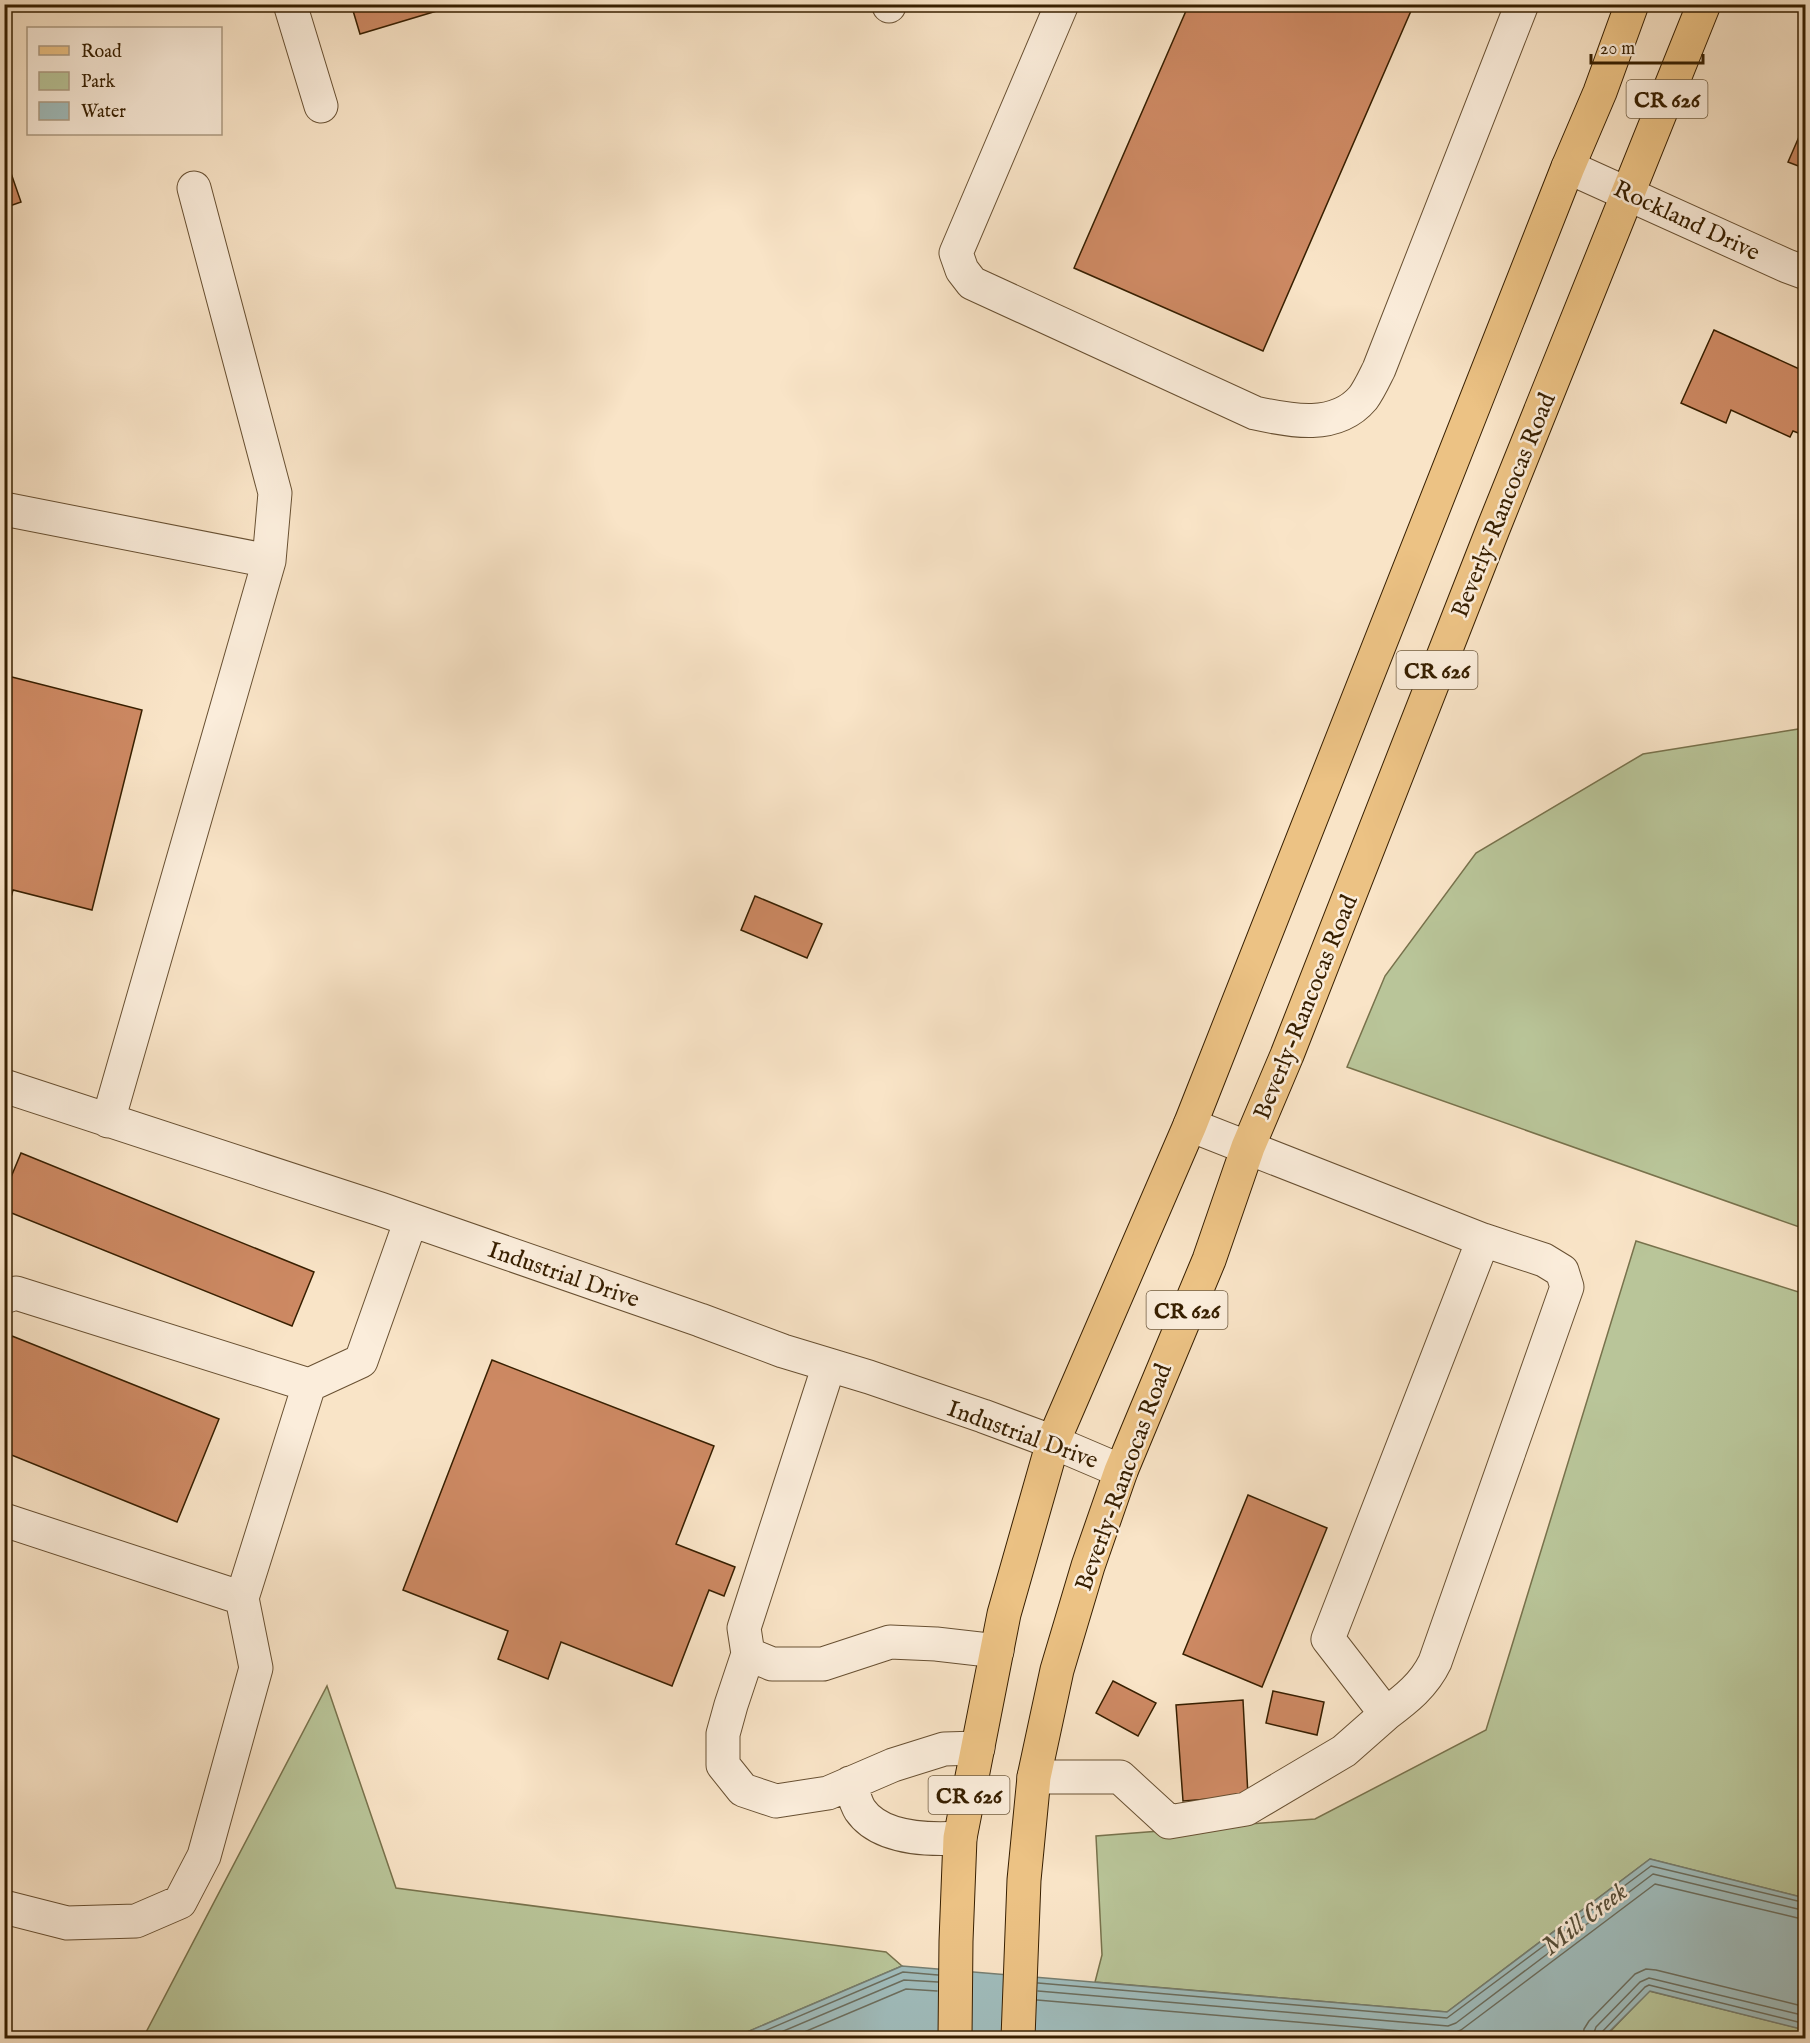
<svg xmlns="http://www.w3.org/2000/svg" width="1810" height="2043" viewBox="0 0 1810 2043" font-family="'IM FELL English',serif">
	<rect width="100%" height="100%" fill="#f9e4c7"/>
	<filter id="stains"><feTurbulence type="fractalNoise" baseFrequency=".00333" numOctaves="4"/><feColorMatrix values="0 0 0 0 .2 0 0 0 0 .09 0 0 0 0 .02 0 0 0 .5 -.17"/></filter>
	<radialGradient id="worn" r=".72"><stop offset=".6" stop-color="#630" stop-opacity="0"/><stop offset="1" stop-color="#630" stop-opacity=".3"/></radialGradient>
	<path fill="#b9c599" stroke="#78724c" stroke-width="1.5" d="M1805,728V1229L1347,1067L1385,976L1476,853L1643,754Z
		M1636,1241L1805,1294V1898L1650,1859L1447,2012L1095,1982L1102,1955L1096,1836L1315,1819L1486,1730Z
		M327,1686L396,1888L886,1952L902,1966L733,2038H143Z
		M1649,1991L1806,2030L1805,2038H1604Z"/>
	<path fill="#a0bdbd" stroke="#767e71" stroke-width="1.5" d="M1650,1859L1805,1898V2030L1650,1991L1603,2038H733L902,1966L1447,2012Z"/>
	<g fill="none" stroke-linecap="round" stroke-linejoin="round">
		<path stroke="#6c6e5e" stroke-width="1.5" d="M1038,1983L1447,2018L1651,1866L1806,1903
			M1038,1991L1448,2026L1456,2023L1653,1874L1806,1911
			M1037,2000L1449,2035L1461,2030L1655,1884L1806,1920
			M748,2038L903,1972L938,1975
			M767,2038L904,1980L938,1982
			M790,2038L906,1989L937,1991
			M1583,2038L1584,2029L1589,2021L1635,1974L1646,1969L1656,1970L1806,2007
			M1592,2038L1596,2027L1640,1982L1649,1978L1806,2016
			M1600,2038L1602,2032L1645,1987L1649,1985L1806,2024"/>
	</g>
	<path fill="#cd8963" stroke="#371f00" stroke-width="1.5" d="M351,4H460L360,34Z
		M1189,4H1414L1263,351L1074,268Z
		M1806,105V169L1788,162L1805,123L1799,121Z
		M4,153L21,202L4,208Z
		M1714,330L1806,372V436L1793,431L1790,437L1731,410L1726,423L1681,403Z
		M4,675L142,710L92,910L13,890L4,923Z
		M755,896L822,924L807,958L741,930Z
		M21,1153L314,1272L292,1326L4,1210V1194Z
		M12,1336L219,1419L177,1522L4,1452V1355Z
		M492,1360L714,1446L676,1544L735,1567L724,1596L709,1590L672,1686L561,1642L548,1679L498,1659L508,1631L403,1590Z
		M1248,1495L1327,1528L1262,1687L1183,1654Z
		M1113,1681L1156,1703L1138,1736L1096,1713Z
		M1273,1691L1324,1702L1317,1735L1266,1723Z
		M1243,1700L1248,1796L1183,1801L1176,1705Z"/>
	<g fill="none" stroke-linecap="round" stroke-linejoin="round">
		<g stroke="#685032" stroke-width="35">
			<path id="minor" d="M290,4L321,106
				M1062,4L956,253L962,270L972,283L1255,413C1291,421 1336,430 1363,398C1369,390 1374,379 1379,369L1522,4
				M889,6V4
				M1568,167L1787,266L1806,273
				M194,188L275,493L269,561
				M4,509L269,561L108,1121
				M4,1086L380,1209L700,1320L783,1351L869,1377L983,1416L1053,1442L1121,1471
				M4,1297L16,1293L309,1385L361,1361L411,1220
				M829,1365L744,1628L748,1654L772,1664H823L890,1642L936,1644L997,1651
				M4,1520L242,1598L309,1385
				M748,1654L731,1705L723,1734V1765L743,1790L776,1801L828,1793L893,1765L944,1749L978,1748
				M1386,1714C1406,1699 1424,1685 1435,1662L1567,1287L1562,1271L1544,1260L1483,1240
				M1034,1777H1120L1169,1822L1246,1809L1344,1751L1386,1714L1328,1639L1483,1240L1190,1125
				M850,1783C853,1791 855,1802 860,1810C880,1839 928,1840 960,1838
				M4,1907L67,1923L136,1921L180,1902L204,1856L256,1668L242,1598"/>
		</g>
		<g stroke="#371f00" stroke-width="35">
			<path id="major" d="M955,2038L956,1941L960,1838L1004,1614L1053,1442L1190,1125L1568,167L1600,92L1632,4
				M1018,2038L1024,1880L1034,1777L1057,1670L1088,1566L1121,1471L1209,1260L1248,1147L1287,1055L1493,529L1704,4"/>
		</g>
		<use href="#minor" stroke="#fbeddb" stroke-width="33"/>
		<use href="#major" stroke="#ecc284" stroke-width="33"/>
	</g>
	<g text-anchor="middle" stroke-width="5" stroke-linejoin="round" paint-order="stroke">
		<g fill="#fbeddb" stroke="#725d42" stroke-width="1.5">
			<rect x="1626.5" y="80" width="81" height="38" rx="4.5"/>
			<rect x="1396.5" y="651" width="81" height="38" rx="4.5"/>
			<rect x="1146.5" y="1291" width="81" height="38" rx="4.5"/>
			<rect x="928.5" y="1776" width="81" height="38" rx="4.5"/>
		</g>
		<g font-size="22" font-weight="bold" fill="#371f00">
			<text x="1667" y="107">CR 626</text>
			<text x="1437" y="678">CR 626</text>
			<text x="1187" y="1318">CR 626</text>
			<text x="969" y="1803">CR 626</text>
		</g>
		<g font-size="24" fill="#371f00" stroke="#fbeddb">
			<text transform="translate(1687 220) rotate(25)" y="8">Rockland Drive</text>
			<text transform="translate(1503 505) rotate(-68)" y="8">Beverly-Rancocas Road</text>
			<text transform="translate(1305 1007) rotate(-68)" y="8">Beverly-Rancocas Road</text>
			<text transform="translate(564 1274) rotate(19)" y="8">Industrial Drive</text>
			<text transform="translate(1023 1434) rotate(20)" y="8">Industrial Drive</text>
			<text transform="translate(1123 1477) rotate(-70)" y="8">Beverly-Rancocas Road</text>
		</g>
		<g font-size="26" font-style="italic" fill="#564e39" stroke="#fbeddb">
			<text transform="translate(1584 1918) rotate(-38)" y="9">Mill Creek</text>
		</g>
	</g>
	<rect width="1810" height="2043" fill="none" stroke="#f9e4c7" stroke-width="24"/>
	<rect x="6" y="6" width="1798" height="2031" fill="none" stroke="#371f00" stroke-width="3"/>
	<rect x="12" y="12" width="1786" height="2019" fill="none" stroke="#371f00" stroke-width="1.5"/>
	<rect x="27" y="27" width="195" height="108" fill="#fbeddb" stroke="#ad9b83" stroke-width="1.5"/>
	<rect x="39" y="46" width="30" height="9" fill="#ecc284" stroke="#ad9b83" stroke-width="1.5"/>
	<text x="81" y="57" font-size="18" fill="#371f00">Road</text>
	<rect x="39" y="72" width="30" height="18" fill="#b9c599" stroke="#ad9b83" stroke-width="1.5"/>
	<text x="81" y="87" font-size="18" fill="#371f00">Park</text>
	<rect x="39" y="102" width="30" height="18" fill="#a0bdbd" stroke="#ad9b83" stroke-width="1.5"/>
	<text x="81" y="117" font-size="18" fill="#371f00">Water</text>
	<path d="M1591 54v9h112v-9" fill="none" stroke="#371f00" stroke-width="3"/>
	<text x="1600" y="54" font-size="18" fill="#371f00" stroke="#fbeddb" stroke-width="4.5" paint-order="stroke">20 m</text>
	<rect width="100%" height="100%" filter="url(#stains)"/>
	<rect width="100%" height="100%" fill="url(#worn)"/>
</svg>
